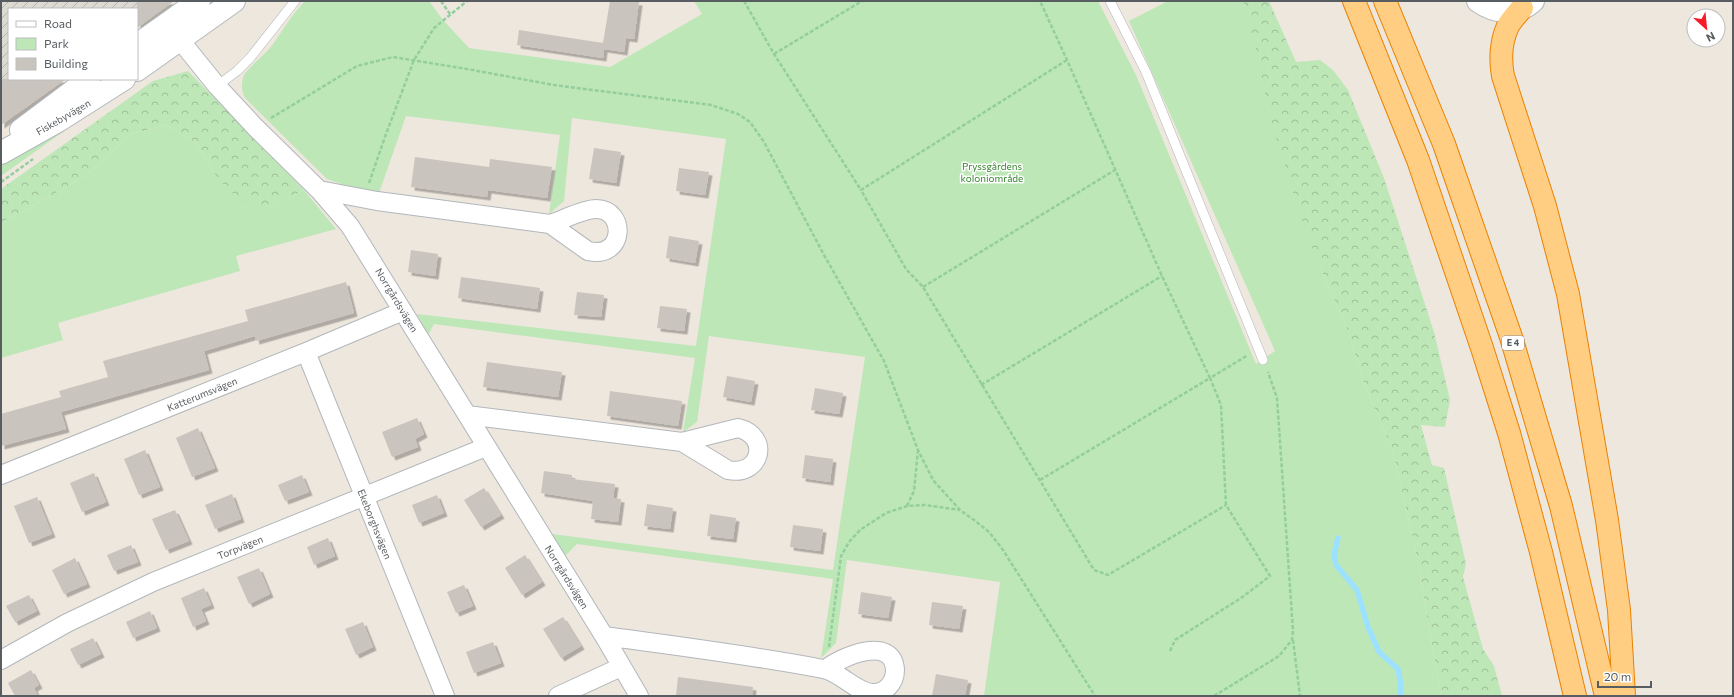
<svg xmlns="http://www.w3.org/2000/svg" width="1734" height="697" viewBox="0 0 1734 697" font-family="Commissioner,sans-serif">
	<defs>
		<pattern id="industrial-furrows" width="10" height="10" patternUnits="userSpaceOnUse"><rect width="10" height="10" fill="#ddd9d3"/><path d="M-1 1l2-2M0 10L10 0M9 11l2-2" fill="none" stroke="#b6b3af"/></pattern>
		<pattern id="forest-crowns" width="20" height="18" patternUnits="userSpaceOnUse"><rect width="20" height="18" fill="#bee7b8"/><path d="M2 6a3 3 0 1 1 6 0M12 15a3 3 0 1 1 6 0" fill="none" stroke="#9dbe99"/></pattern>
		<filter id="shadow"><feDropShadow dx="3.5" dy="3.5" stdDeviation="0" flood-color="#0004"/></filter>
	</defs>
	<rect width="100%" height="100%" fill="#ede7de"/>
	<path fill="url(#industrial-furrows)" d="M1,1H174L137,28V9H9V79H66L1,125Z"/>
	<path fill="#bee7b8" d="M305,1H429L443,20L469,48L610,67L702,14L694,1H1098L1136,75L1256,364L1275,351L1129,21L1166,2L1165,1H1243L1318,263L1348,331L1365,386L1392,448L1415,547L1441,696H984L1000,582L847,560L836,643L821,658L833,579L577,544L565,556L552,534L833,570L865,357L709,336L697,422L683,432L695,358L434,324L428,335L417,314L696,346L726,139L572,118L564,201L549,214L560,135L406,116L379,193L347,186L327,179L245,98C241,90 241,83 244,75C248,68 264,55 270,48C282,32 291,15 305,1Z
		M134,79H137L1,176V164Z
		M166,125L196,143L216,176L272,207L304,190L336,229L236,256L240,271L58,323L63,340L1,358V222L30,208L88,174L131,134Z"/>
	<path fill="url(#forest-crowns)" d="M1243,1H1269L1296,62L1320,60L1333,70L1348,90L1384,178L1434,332L1450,400L1445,427L1421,425L1432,465L1444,468L1466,564L1463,577L1483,649L1494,666L1502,696H1441L1415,547L1392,448L1365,386L1348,331L1318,263L1299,212L1270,117L1255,45Z
		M188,71L304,190L272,207L238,199L216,176L196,143L166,125L131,134L88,174L30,208L1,222V189L153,81Z"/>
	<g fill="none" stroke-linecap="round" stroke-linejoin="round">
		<path stroke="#9ce1ff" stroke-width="5.5" d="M1338,538L1334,555L1336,565L1357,590L1368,627L1379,652L1398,669L1401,686L1400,696"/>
	</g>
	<path fill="#c9c4bd" filter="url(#shadow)" d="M137,1H174L137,28Z
		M610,1L639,2L634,39L626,38L624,52L604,49L603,58L517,45L519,30L603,43Z
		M1,79H66L1,125Z
		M594,148L621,152L616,183L589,179Z
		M415,157L489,167L490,159L552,167L547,198L488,190L487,197L411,187Z
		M679,168L709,172L705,195L676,191Z
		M669,236L699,241L695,263L666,258Z
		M411,250L438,254L435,276L408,272Z
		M461,277L540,288L537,309L458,298Z
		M346,282L354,313L256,341L255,336L204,351L209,370L61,412L66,429L1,446V414L61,397L59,391L108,377L103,361L248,321L245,310Z
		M577,292L604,295L601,317L574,315Z
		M660,306L687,309L684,331L657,328Z
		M487,362L562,372L558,397L483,387Z
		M727,376L755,381L751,402L723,397Z
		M815,388L843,393L839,414L811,410Z
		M610,391L682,401L678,426L607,416Z
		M417,418L424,434L415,439L418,447L392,457L382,432Z
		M198,428L215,468L192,477L176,438Z
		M145,450L160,487L139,495L124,459Z
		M805,455L833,459L830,482L802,478Z
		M544,471L572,475V479L615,484L613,498L621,499L618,522L591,519L593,501L541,493Z
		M94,473L106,502L82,512L70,483Z
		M302,475L309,492L285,501L278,485Z
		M484,488L501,515L481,527L464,500Z
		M232,494L241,519L215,529L205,505Z
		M437,495L444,513L419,523L412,505Z
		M37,497L52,534L29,543L14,506Z
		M647,504L673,508L670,529L644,526Z
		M175,510L189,541L166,550L152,519Z
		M710,514L736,518L733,539L707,536Z
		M793,525L823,529L820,551L790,547Z
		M328,538L335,556L314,565L307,547Z
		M131,545L138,562L114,571L107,555Z
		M525,555L542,582L522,595L505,568Z
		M75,558L87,584L64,594L52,570Z
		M259,568L270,594L249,604L237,577Z
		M464,585L473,606L456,613L447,592Z
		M204,588L211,605L201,609L206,621L193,627L181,598Z
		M861,592L892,597L888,618L858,614Z
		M29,595L37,611L15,622L6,606Z
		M932,602L963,606L959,629L929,625Z
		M150,611L157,628L133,638L126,622Z
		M563,617L581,646L561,658L543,629Z
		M363,622L373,647L356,655L345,629Z
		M93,638L101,654L78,665L70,649Z
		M493,642L501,663L474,673L466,652Z
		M31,670L39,685L34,688L38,696H15L8,683Z
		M936,674L968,680L965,696H932Z
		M678,677L753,687L752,696H676Z"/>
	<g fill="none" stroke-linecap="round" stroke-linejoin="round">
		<g stroke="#b2b7bb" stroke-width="10">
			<path id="lane" d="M1110,1L1146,72L1263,360
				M217,86L237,71L250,58L295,1"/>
		</g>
		<g stroke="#b2b7bb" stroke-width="20">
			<path id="street" d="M172,30L217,86L255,127L319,190L350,226L604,636L639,696
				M319,190L377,201L550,224L588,251C625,260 627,209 596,209C583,209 563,220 550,224
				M306,352L445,696
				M467,415L682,442L728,470C761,477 771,436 738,428L682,442
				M1,475L306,352L403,311
				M604,636C677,646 751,655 823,669C840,672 856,692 872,693C885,694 895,683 895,670C893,634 840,657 826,669
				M1,660L67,623L153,582L486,447
				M558,696L621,667"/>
		</g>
		<g stroke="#b3b8bd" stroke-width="24">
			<path id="secondary" d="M1478,1C1495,13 1517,16 1533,1
				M137,45L199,1
				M137,70L234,1
				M21,130L89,79
				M1,153L58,121L124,79"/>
		</g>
		<g stroke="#eb8100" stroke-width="24">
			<path id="highway" d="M1354,1L1418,160L1482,348L1509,433L1541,552L1575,696
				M1385,1L1444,144L1511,337L1561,506L1606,696
				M1522,8C1517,14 1511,20 1508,26C1501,41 1500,60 1503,76L1545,206L1568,294L1607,520L1619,610L1624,696"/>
		</g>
		<path stroke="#93ce9c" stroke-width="2.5" stroke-dasharray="4 2" stroke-linecap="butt" d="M441,1L450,14
			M744,1L774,54L861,190
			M774,54L862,1
			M1067,60L861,190L906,269L923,287L1094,570L1108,575L1226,505
			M271,118L357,66L393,57L467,69L554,85L711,105L738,114L750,122L764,142L824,255L884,361L918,450L933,480L960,510L974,520L989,532L1003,550L1095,696
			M1,182L33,159
			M369,183L386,134L414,60L434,28L467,1
			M923,287L1115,170
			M981,385L1162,276
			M1040,480L1210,378L1162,276L1067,60L1040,1
			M907,506L914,491L918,450
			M1293,640L1300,696
			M829,647L841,556L849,542L860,530L886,513L907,506L925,505L960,510
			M1170,651L1175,640L1241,598L1270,576L1226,505L1221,405L1210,378L1248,355
			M1214,696L1279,656L1292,640L1293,631L1277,398L1268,372"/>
		<use href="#lane" stroke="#fff" stroke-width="9"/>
		<use href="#street" stroke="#fff" stroke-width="18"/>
		<use href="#secondary" stroke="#fff" stroke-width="22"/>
		<use href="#highway" stroke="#ffce83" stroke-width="22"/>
	</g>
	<g text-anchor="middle" stroke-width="3" stroke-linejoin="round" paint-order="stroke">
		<rect fill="#fff" stroke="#8a8e90" stroke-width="1" x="1502" y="336" width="22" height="14" rx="3"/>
		<g font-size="9" font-weight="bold" fill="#585d61">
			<text x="1513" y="346">E 4</text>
		</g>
		<g font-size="10" fill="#585d61" stroke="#fff">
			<text transform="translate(63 117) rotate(-30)" y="4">Fiskebyvägen</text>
			<text transform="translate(397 300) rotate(59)" y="4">Norrgårdsvägen</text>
			<text transform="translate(202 394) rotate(-22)" y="4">Katterumsvägen</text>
			<text transform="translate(375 524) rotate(68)" y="4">Ekeborghsvägen</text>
			<text transform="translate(240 547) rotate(-22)" y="4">Torpvägen</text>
			<text transform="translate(567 577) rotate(58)" y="4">Norrgårdsvägen</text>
		</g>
		<g font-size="10" fill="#34842d" stroke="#fff">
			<text x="992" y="170">Pryssgårdens<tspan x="992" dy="12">koloniområde</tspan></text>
		</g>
	</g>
	<rect width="1734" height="697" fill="none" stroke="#585d61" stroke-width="4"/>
	<rect x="8" y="8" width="130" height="72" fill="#ffffff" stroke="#bcbec0"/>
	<rect x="16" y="21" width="20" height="6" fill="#ffffff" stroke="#bcbec0"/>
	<text x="44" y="28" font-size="12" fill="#585d61">Road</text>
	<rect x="16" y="38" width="20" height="12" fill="#bee7b8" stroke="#bcbec0"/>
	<text x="44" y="48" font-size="12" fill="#585d61">Park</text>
	<rect x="16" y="58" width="20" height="12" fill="#c9c4bd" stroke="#bcbec0"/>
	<text x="44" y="68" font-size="12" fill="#585d61">Building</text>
	<g transform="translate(1706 28) rotate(153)"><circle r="19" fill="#ffffff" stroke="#bcbec0"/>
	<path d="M0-3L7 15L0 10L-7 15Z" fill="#f71a27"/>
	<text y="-6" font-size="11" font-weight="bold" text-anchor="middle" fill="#585d61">N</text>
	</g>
	<path d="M1598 681v6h53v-6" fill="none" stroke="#585d61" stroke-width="2"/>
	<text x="1604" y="681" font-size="12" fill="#585d61" stroke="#ffffff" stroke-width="3" paint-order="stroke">20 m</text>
</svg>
